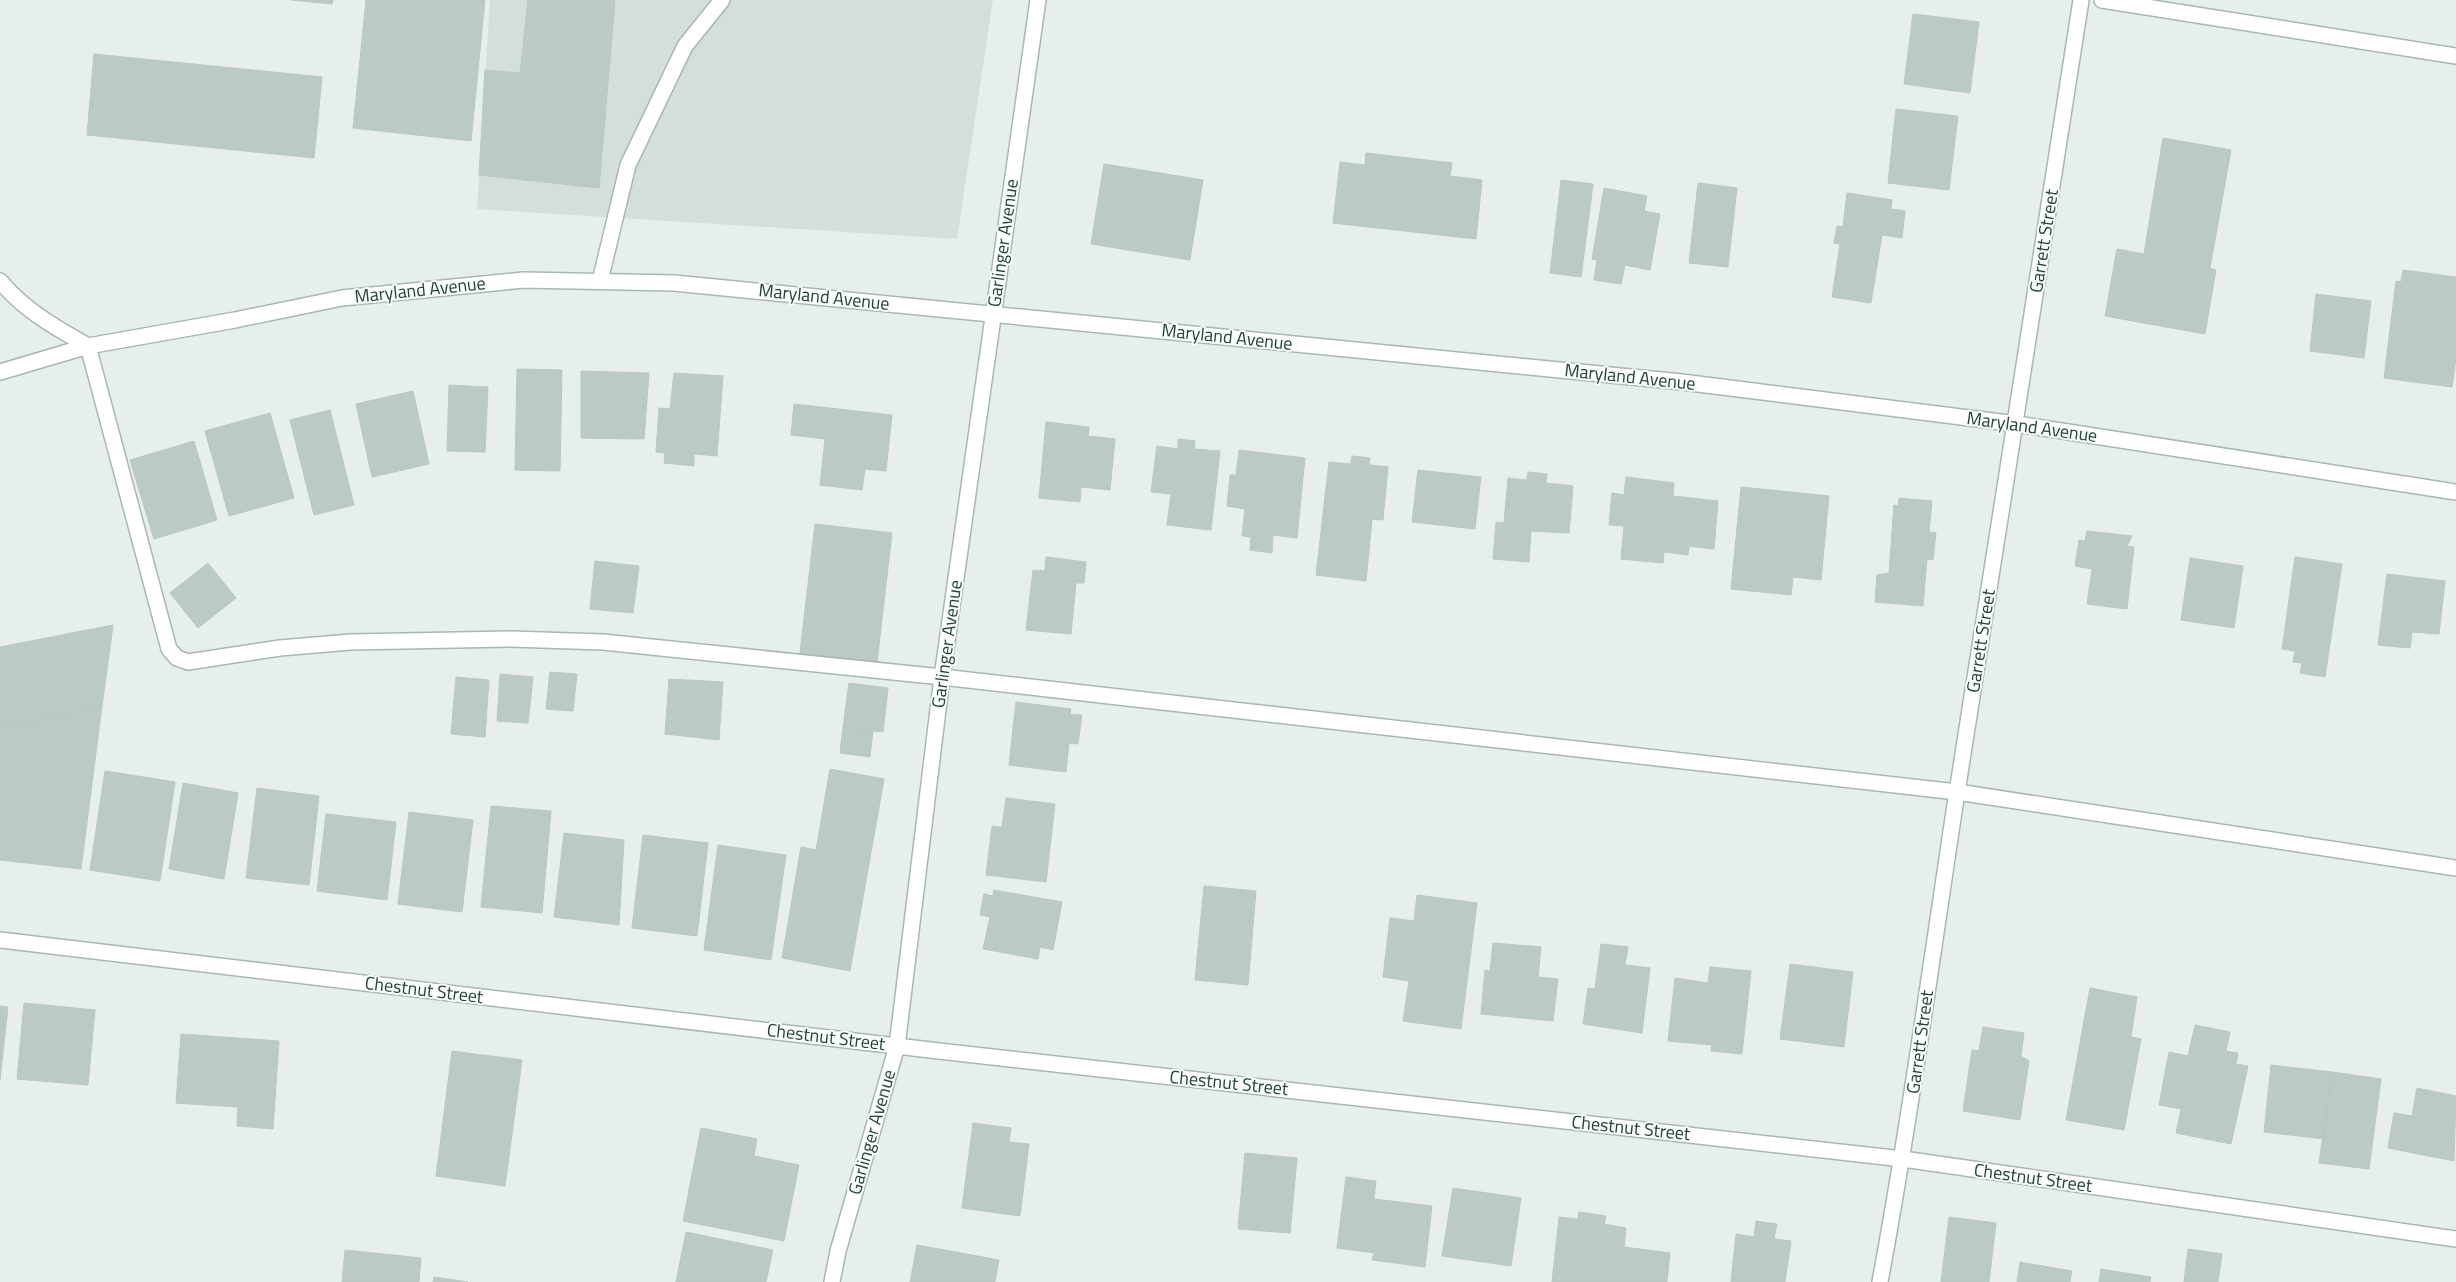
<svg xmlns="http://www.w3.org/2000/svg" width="2456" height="1282" viewBox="0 0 2456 1282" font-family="'Titillium Web',sans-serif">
	<rect width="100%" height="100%" fill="#e6efea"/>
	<path fill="#d4dfd9" d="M490,0H993L957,239L477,209Z"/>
	<path fill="#bbcac3" stroke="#b8c8c1" d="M291,0H333L332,4Z
		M366,0H485L471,141L353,128Z
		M528,0H615L599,188L479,175L485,70L520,73Z
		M1913,14L1979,22L1970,93L1904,84Z
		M94,54L322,77L314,158L87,135Z
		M1896,109L1958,116L1949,190L1888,183Z
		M2163,138L2231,150L2210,268L2216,270L2205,334L2105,316L2117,249L2144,254Z
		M1366,153L1452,163L1450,176L1482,180L1476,239L1333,223L1340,162L1365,165Z
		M1104,164L1203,180L1190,260L1091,244Z
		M1561,180L1593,184L1581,277L1550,273Z
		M1698,183L1737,188L1728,267L1689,263Z
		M1604,188L1647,196L1644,211L1660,214L1650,270L1625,265L1621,284L1594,280L1597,260L1592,259Z
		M1847,193L1892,200L1891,209L1905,211L1902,238L1882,235L1871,303L1832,297L1840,244L1834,243L1837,226L1843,227Z
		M2403,270L2456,277V359L2452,387L2384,378L2396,281L2401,282Z
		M2316,294L2371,301L2364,358L2310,351Z
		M517,369L562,370L560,471L515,470Z
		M581,371L649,373L644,439L581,438Z
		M674,373L723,376L717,456L694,454V466L664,463L665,453L656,452L659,408L670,409Z
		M449,385L488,387L485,452L447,451Z
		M413,391L429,464L372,477L356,404Z
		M794,404L892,415L886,471L865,469L862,490L820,485L825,439L791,435Z
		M330,410L354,505L314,515L290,420Z
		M270,413L294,498L229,516L205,431Z
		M1046,422L1089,427L1088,436L1115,439L1110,490L1081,487L1080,502L1039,498Z
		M1178,439L1195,441L1194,449L1220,451L1211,530L1167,525L1171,494L1151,492L1157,446L1178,449Z
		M194,441L217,520L154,539L130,460Z
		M1239,450L1305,458L1297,538L1273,535L1272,553L1250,550L1251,537L1242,536L1245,509L1227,506L1230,475H1236Z
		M1352,456L1370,458L1369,465L1388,467L1383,520L1372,519L1366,581L1316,575L1329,462L1351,464Z
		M1418,470L1481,477L1475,529L1412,522Z
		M1528,472L1547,474L1546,483L1573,486L1569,533L1531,531L1529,562L1493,559L1496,522L1504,523L1508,478L1527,480Z
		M1626,477L1674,483L1673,496L1718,501L1714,549L1689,546L1688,555L1664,552L1663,563L1621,559L1624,526L1609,525L1612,493L1624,495Z
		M1741,487L1829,496L1821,580L1793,577L1791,595L1731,589Z
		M1899,498L1932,501L1929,532L1936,533L1933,560L1927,559L1923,606L1875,602L1877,575L1889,573L1894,505L1898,506Z
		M815,524L892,533L877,662L800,653Z
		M2087,531L2132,536L2127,546L2134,547L2127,609L2087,604L2092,569L2075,566L2079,540L2085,541Z
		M1046,557L1086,562L1084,583H1076L1071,634L1026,630L1033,570L1045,571Z
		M2295,557L2342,564L2325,677L2300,673L2302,663L2293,662L2295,651L2282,649Z
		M2190,558L2243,566L2234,628L2181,620Z
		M595,561L639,566L633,613L590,609Z
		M208,563L236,598L198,628L170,593Z
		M2387,574L2445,581L2439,634L2412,632L2410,648L2378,645Z
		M113,625L102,706L28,723L0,725V647Z
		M550,672L577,674L573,711L546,709Z
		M500,674L533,677L528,723L497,721Z
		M456,677L489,680L485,737L451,734Z
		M669,679L723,682L719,740L665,734Z
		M849,683L888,688L883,732L843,727Z
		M1016,702L1071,709L1070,714L1082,715L1078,744L1069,743L1066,772L1009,765Z
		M102,706L81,869L0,860V725L28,723Z
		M843,727L873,731L870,757L840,753Z
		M830,769L884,779L850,971L782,958L801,847L816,850Z
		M105,771L175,782L160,881L90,870Z
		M183,783L238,793L224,879L169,869Z
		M257,788L319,796L309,885L246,878Z
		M1006,798L1055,804L1046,882L986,875L992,826L1002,827Z
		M491,806L551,811L542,913L481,907Z
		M409,812L473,820L462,912L398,904Z
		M326,814L396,822L387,900L317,891Z
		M564,833L624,840L619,925L554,917Z
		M643,835L708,843L697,936L632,928Z
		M718,845L786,855L771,960L704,950Z
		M1204,886L1256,891L1248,985L1195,980Z
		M994,890L1062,902L1053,950L1040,947L1038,959L983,949L990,917L980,915L984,894L993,896Z
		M1417,895L1477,903L1461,1029L1403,1021L1409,981L1383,977L1390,918L1414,921Z
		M1493,943L1541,947L1538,977L1558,979L1553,1021L1481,1014L1485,970L1490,971Z
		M1601,944L1628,947L1625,965L1650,968L1642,1033L1583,1024L1588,988L1595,989Z
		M1790,964L1853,972L1844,1047L1780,1039Z
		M1710,967L1751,971L1742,1054L1711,1051L1712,1045L1668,1041L1675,978L1708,983Z
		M2090,988L2137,997L2131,1037L2141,1039L2124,1130L2066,1120Z
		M24,1003L95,1010L88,1085L17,1079Z
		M0,1006L8,1007L0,1080Z
		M2195,1025L2230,1032L2226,1051L2238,1053L2236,1064L2248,1066L2231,1144L2176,1133L2181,1109L2159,1105L2169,1052L2188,1056Z
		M1983,1027L2024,1033L2021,1056L2029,1061L2020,1120L1963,1111L1972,1050L1979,1051Z
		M181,1034L279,1041L273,1129L237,1126L238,1107L176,1103Z
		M452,1051L522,1060L505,1186L436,1176Z
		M2271,1065L2332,1072L2324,1139L2264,1132Z
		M2332,1072L2381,1079L2369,1169L2319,1163Z
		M2417,1088L2456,1096L2454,1161L2388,1148L2394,1113L2412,1116Z
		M973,1123L1011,1128L1009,1142L1029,1144L1020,1216L962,1208Z
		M701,1128L757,1139L754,1156L799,1165L784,1241L683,1221Z
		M1245,1153L1297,1158L1290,1233L1238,1229Z
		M1346,1177L1376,1181L1374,1199L1432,1206L1425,1267L1372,1260L1374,1253L1337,1248Z
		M1453,1188L1521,1198L1511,1266L1442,1256Z
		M1579,1212L1606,1216L1604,1224L1626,1228L1624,1247L1670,1253L1667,1282H1552L1559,1217L1578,1219Z
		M1949,1217L1996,1223L1989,1282H1941Z
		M1756,1221L1777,1224L1774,1239L1791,1241L1785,1282H1731L1736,1234L1754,1237Z
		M686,1232L773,1250L766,1282H676Z
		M917,1245L999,1260L995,1282H910Z
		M2188,1249L2222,1254L2218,1282H2184Z
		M345,1250L421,1258L419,1282H342Z
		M2020,1262L2072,1271L2070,1282H2017Z
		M2101,1269L2151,1277L2150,1282H2099Z
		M434,1277L468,1282H433Z"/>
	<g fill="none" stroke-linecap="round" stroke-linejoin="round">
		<g stroke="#a8b7b1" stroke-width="18">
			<path id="service" d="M2102,0L2456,56
				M600,281L628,165L685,46L722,0
				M88,346L169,649L177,658L188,662L280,648L350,642L511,639L603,642L942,677L1957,792L2456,868"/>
		</g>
		<g stroke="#a8b7b1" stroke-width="18">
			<path id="minor" d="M0,940L939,1051L1903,1159L2456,1239
				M832,1282L838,1251L897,1046L942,677L1038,0
				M1880,1282C1910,1119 1932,956 1957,792C1998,528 2041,264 2081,0"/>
		</g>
		<g stroke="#a8b7b1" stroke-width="18">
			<path id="tertiary" d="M0,281C24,310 56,328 88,346
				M0,372L88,346L235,320L342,298L524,280L674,283L1682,382L2017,424L2456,492"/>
		</g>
		<use href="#service" stroke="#fff" stroke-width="15"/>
		<use href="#minor" stroke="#fff" stroke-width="15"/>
		<use href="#tertiary" stroke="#fff" stroke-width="15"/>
	</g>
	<g text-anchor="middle" stroke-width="4" stroke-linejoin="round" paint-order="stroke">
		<g font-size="18" fill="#254138" stroke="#f7fbf9">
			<text transform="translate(2044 241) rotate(-81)" y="6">Garrett Street</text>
			<text transform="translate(1003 243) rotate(-82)" y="6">Garlinger Avenue</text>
			<text transform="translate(420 290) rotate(-6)" y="6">Maryland Avenue</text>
			<text transform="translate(824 297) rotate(6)" y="6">Maryland Avenue</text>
			<text transform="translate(1227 337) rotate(6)" y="6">Maryland Avenue</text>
			<text transform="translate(1630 377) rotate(6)" y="6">Maryland Avenue</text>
			<text transform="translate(2032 427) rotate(8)" y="6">Maryland Avenue</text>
			<text transform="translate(1981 641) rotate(-81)" y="6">Garrett Street</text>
			<text transform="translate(947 644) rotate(-82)" y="6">Garlinger Avenue</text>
			<text transform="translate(424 990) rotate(7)" y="6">Chestnut Street</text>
			<text transform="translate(826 1037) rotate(7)" y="6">Chestnut Street</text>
			<text transform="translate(1920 1042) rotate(-82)" y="6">Garrett Street</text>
			<text transform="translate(1229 1083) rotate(6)" y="6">Chestnut Street</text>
			<text transform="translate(1631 1128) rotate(6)" y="6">Chestnut Street</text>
			<text transform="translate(872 1132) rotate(-74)" y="6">Garlinger Avenue</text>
			<text transform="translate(2033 1178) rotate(8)" y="6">Chestnut Street</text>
		</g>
	</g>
</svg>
